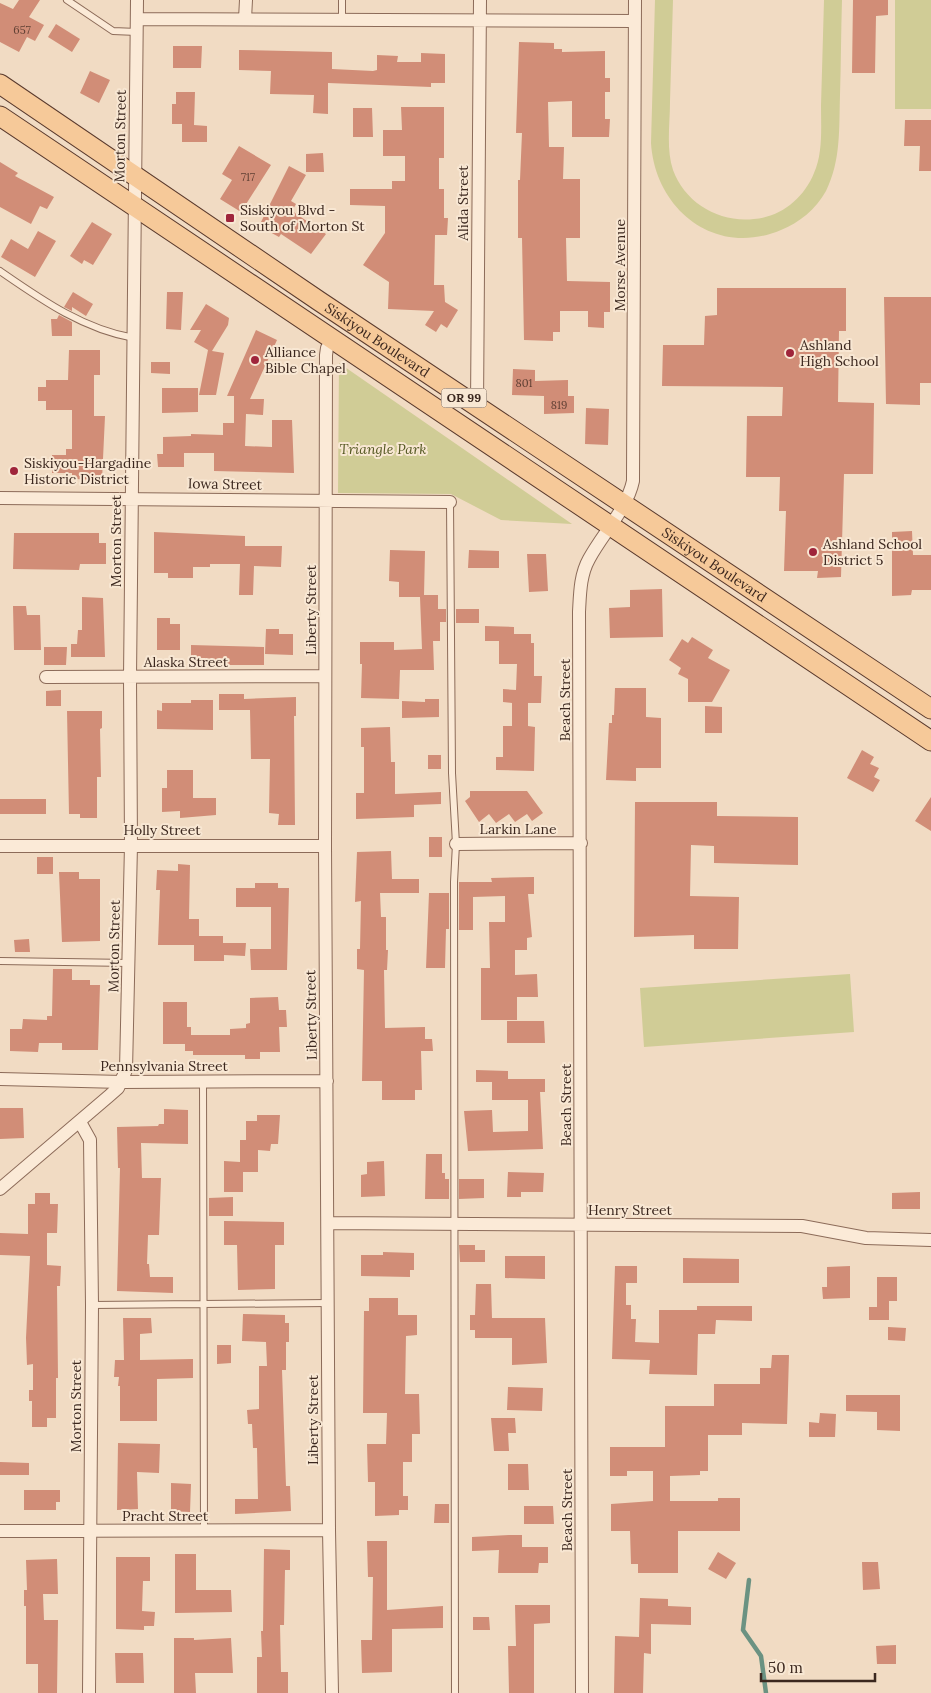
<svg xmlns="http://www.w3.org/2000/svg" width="931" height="1693" viewBox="0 0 931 1693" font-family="Lora,serif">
	<rect width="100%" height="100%" fill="#f1dbc3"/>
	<path fill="#d0cc96" d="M655,0H673C672,34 671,68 670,102C670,124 666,149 673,170C685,203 719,223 754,219C781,217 804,198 814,173C823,153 821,128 821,106C822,71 823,35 824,0H842C841,32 841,63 840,95C839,128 841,161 826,191C816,209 799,223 781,230C715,258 655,209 651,143Z
		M895,0H931V109H895Z
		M339,363L572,524L501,520L451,494L338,493Z
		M850,974L854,1032L644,1047L640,988Z"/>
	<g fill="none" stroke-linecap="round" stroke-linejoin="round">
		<path stroke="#6b9282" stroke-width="4.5" d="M749,1580L743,1630L761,1656L766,1693"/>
	</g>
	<path fill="#d18d77" d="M19,0H40L29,17L44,25L35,41L27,37L19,52L0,42V3L13,9Z
		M853,0H888V15L876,16L875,73H852Z
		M56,24L80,39L72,52L48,37Z
		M519,42L554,43V49H562V52L605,51V78H610V92H605V119H610L609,137H572V101L548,102L549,147H564L563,179H580V238H566L567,281L610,282V312H604V328L588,327V311H560V332H553V341L524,340L522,238H518V180H520L522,133H516Z
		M173,46H202L201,68H173Z
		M239,50L332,52V69L373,71L377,70V55L398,56L397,62H421V53L445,54V83H431V87L328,83V114L313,113L314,95L270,94L271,71L239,70Z
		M90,71L110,80L99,103L80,93Z
		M176,92H195L194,125L207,126V142H182V124H172V104H176Z
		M401,107H444V158H439V189H444V218H448L447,235H435L434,285H444L445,302L458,310L447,328L441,324L436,332L425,325L434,311L388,309L389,282L363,265L385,233V206L350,205V189H392V181H405V156H383V130H402Z
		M353,108H372L373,137H353Z
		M905,120H931V171H919L920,146H904Z
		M239,146L271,165L241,212L220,199L232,180L222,174Z
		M323,153L324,172H306V154Z
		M0,162L18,173L15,176L54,197L47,209L40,206L31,224L0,207Z
		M289,166L306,175L291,201L296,204L292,211L326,234L311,254L281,234L279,237L259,226Z
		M92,222L112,234L93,265L84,260L82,264L70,256Z
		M38,231L56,241L35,277L1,257L11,239L28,249Z
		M717,288H846V331H839L838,402L874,403L873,474H844L841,577L817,578L818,571H784L786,511H779L780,477H746L747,416H782L783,387L662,386L663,345H704L705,316L717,315Z
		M73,292L93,304L86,316L72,307V311L64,307Z
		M167,292H183L181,330L166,329Z
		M884,297H931V383H920V405L886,404Z
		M206,304L229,318L228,325L212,351L224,353L216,395H199L208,350L194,342L201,330H190Z
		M59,315L72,322V336H52L51,319H57Z
		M256,330L277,340L250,399H264L263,415L246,414L245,446L272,447V420H292L294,473L214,471V453H184V467H158L157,454H163V437L191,436V434L223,435V423H234V396H227Z
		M69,350H100V375H94V416H105L102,480L72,479V473H52V455H66V449H72V410H46V401H38V387H46V380H68Z
		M151,362H170V374L151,373Z
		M513,369L535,370V381L568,380V396H574V413L544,414V396L512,395Z
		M162,388H198V412L162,413Z
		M586,408L609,409L608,445L585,444Z
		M912,531L913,555H931V590H912L911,595L892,596V532Z
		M154,532L245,536V546H282L281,567L254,566L253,595H239L240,564H210V567H193V578H168V573H154Z
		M14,533H99V543H106V564H80L79,570L13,569Z
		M390,550L425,551L424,595H438V609H446V622H440V641H433L434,670H400L399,699L361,698L362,664H360V642H394V650L422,649L420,597H399V582L389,581Z
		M469,550L499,551V568H468Z
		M527,554H546L548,591L529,592Z
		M662,589L663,637L610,638L609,608L630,607V590Z
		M82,597L103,598L105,657H71V644H77L78,630H82Z
		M13,606H26L27,615H40L41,650H14Z
		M456,609H479V623H456Z
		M157,618H170V624H180V650H157Z
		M485,626L514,627V634H531V643H534V676H542L541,703H528V726L535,727L534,771L496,770V757H503V726H512V703L503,702V689L516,690L517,664H499V641H485Z
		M266,629H279V634H293V655L265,654Z
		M692,637L713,650L708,658L730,670L712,702H688V679L678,674L681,668L669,660L682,639L688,643Z
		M191,645L264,647V665H191Z
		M44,647H67L66,665H44Z
		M615,688H646V717L661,718V768H636V781L606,780L609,723H612V715H614Z
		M61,690V706H46V691Z
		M219,694H244V699L296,697V716H294L295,825H278L279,814L269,813L270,759H251L250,710H219Z
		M425,699H439V717L402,718V701L425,702Z
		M191,700H213V730L157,729V710L162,711V703H191Z
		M705,706L722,707V733H705Z
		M67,711H102V728L100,729L101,777H97V818H80V814H69Z
		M390,727L391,762H395V794L441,792V804L414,805V817L356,819V793H364V747H361V728Z
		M862,750L874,757L870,764L879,768L874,777L880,780L873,792L847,778Z
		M428,755H441V769H428Z
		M167,770H193V798H216V815L180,818V811L162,812V788H167Z
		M470,791H527L543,813L532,821L527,814L515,822L509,814L496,823L489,814L479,822L465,801L470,797Z
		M931,797V831L915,821Z
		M0,799H46V814H0Z
		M635,802H717V816L798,817V865L714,863V846L691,845L690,896L739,897L738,949H694V935L634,937Z
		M429,837H442V857H429Z
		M391,851L392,879H419V893H380L381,917H386V950H388L387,970H384L385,1028L425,1027V1039H432L433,1051H421L422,1090H415V1100H382V1081H362L364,970L357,969V949H360L361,901L355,902L357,852Z
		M37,857H53V874H37Z
		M178,864L190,865L189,919H199V936H223V943H246L245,956L224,955V961H194V945H158L160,890H156L157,870L178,871Z
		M59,872H79V879H100V941L62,942Z
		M534,877V894H528L532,937L527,938V950H515V975L537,974L538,997H517V1020H481V968H490L489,922H505V896L473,897V930H459V882H492L491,878Z
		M255,883H278V888H289L287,970H251L250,949H271V907H236V888H255Z
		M429,893H449V929H446L445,968H426Z
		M29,939L30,952H15L14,940Z
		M53,969H72V980H90V985H100L98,1050H62V1043H39L38,1052L10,1051V1029H22L23,1019L47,1020V1016H52Z
		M278,997L279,1010H286L287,1027H279L280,1052H260V1059H245V1055H193V1051H185V1044H163V1002H187V1027H191V1035H230V1029L246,1028V1024L250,1023V998Z
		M507,1021H544L545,1043H507Z
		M476,1070L508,1071V1079H545V1092H540L543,1149L468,1151L464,1111L492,1110L493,1132L528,1131V1100H492V1082H476Z
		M0,1108H23L24,1138L0,1139Z
		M164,1109L188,1110V1144L141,1143L142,1178H161L159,1235H148L147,1264H149L150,1277H173V1293L117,1291L120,1168H118L117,1127L158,1126L159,1124H164Z
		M257,1115H280L278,1144H271L270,1151L258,1150V1172H243V1192H224V1161L240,1162V1140H246V1121H257Z
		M426,1154H442V1173H445V1179H449V1199H425Z
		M384,1161L385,1196L361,1197V1175L367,1174V1162Z
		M508,1172L544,1173L543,1192H521V1197H507Z
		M459,1179H484V1198L459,1199Z
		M920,1192V1209H892V1193Z
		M35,1193H50V1204H58L57,1233H47V1265L61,1266L60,1286H57L58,1378H56V1418H47V1427H32V1401H29V1390H33V1364L27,1365L26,1338L30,1256L0,1255V1233L28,1234V1204H35Z
		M233,1197V1216H209V1198Z
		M224,1221L284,1222V1245H275V1289L238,1290L237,1245H224Z
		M459,1245H475V1250H485V1262H460Z
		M383,1252L414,1253V1270H410V1277L361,1276V1255H383Z
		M505,1256H545V1279L505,1278Z
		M683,1258L739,1259V1283H683Z
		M615,1266H637V1283H626V1305H631V1319H636L635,1342L659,1343V1310H697V1306H752V1321L716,1320L715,1334H698L697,1375L649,1374L650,1360L612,1359Z
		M850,1266V1298L823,1299L822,1287H827V1267Z
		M877,1277H897V1301H889V1320H869V1307H877Z
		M476,1284H491L492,1318H545L547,1363L512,1365V1338H475V1330H470V1315H475Z
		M369,1298H398V1315H417V1335L406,1336L405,1394H419L420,1434H412V1462H403V1496H408V1510H399V1515L375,1516V1482H368L367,1444H386L387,1413H363L364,1311H369Z
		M243,1314L285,1315V1323H289V1342H286V1370H282L286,1486H290L291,1511L235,1514V1499H258L257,1448H253L252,1424H248L247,1410L259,1409V1366H267L266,1342L242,1341Z
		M123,1318H151L152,1333L140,1334V1360L193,1359V1378L157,1379V1421H120V1386H118L119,1377H114L115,1360H124Z
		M888,1327L906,1328L905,1341L888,1340Z
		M217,1345H231V1363L217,1364Z
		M772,1355H789L787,1424L742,1423V1435H708V1471H700V1475L670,1476V1501H718V1498H740V1531H678V1573H638V1564H631L630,1531H611V1504L653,1501V1471H627V1476H610V1447H665V1406H714V1384H760V1368H771Z
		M508,1387L543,1388L542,1411L507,1410Z
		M846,1395H900V1431L877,1430V1412L846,1411Z
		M820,1413L836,1414L835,1437H809V1422L819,1423Z
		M491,1418H515L516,1433H508L509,1451H494Z
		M118,1443L160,1444L159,1473L137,1472L138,1509L117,1510Z
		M0,1462L29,1463V1475H0Z
		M508,1464H528L529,1490H508Z
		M171,1483L191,1484L190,1512L171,1511Z
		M24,1490H60V1502H56V1510H24Z
		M435,1504H449V1523H434Z
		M524,1506H553L554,1524H524Z
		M509,1535H522V1547H548V1563H539L538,1573H498L499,1550L472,1551V1537Z
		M367,1541H387V1610L443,1606V1628L392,1629V1672L362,1673L361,1640H372L373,1577H368Z
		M264,1549L290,1550V1570H285L284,1625H280L281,1672H288V1693H257V1657H262L261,1631H263Z
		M718,1552L736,1563L726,1579L708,1569Z
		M175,1554H196V1590H231L232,1612L175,1613Z
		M116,1557H150V1581H143L142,1611L155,1612L154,1626H144V1630L116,1629Z
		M57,1559L58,1594H43L44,1620H58L57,1693H38V1664H26V1606H24V1590H27L26,1560Z
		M862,1562H878L880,1589L863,1590Z
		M640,1598L668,1599V1606L691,1607V1625L651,1624V1654L644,1653L643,1693H614L615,1636L639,1637Z
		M515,1605H550V1623L534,1624V1693H509L508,1646H516Z
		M473,1617H489L490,1630H473Z
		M174,1638H194V1640L231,1638L233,1673H195L196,1693H174Z
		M896,1645V1664H877L876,1646Z
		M115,1653H143L144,1683H116Z"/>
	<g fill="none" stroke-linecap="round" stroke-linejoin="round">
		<g stroke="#8c6b59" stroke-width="8">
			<path id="lane" d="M67,0L113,31L137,32
				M342,0V20
				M0,271C42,300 83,329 134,338
				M450,502L452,773L456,844L454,882L455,1693
				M0,961L129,963
				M203,1081L204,1531
				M92,1305L328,1303"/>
		</g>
		<g stroke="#8c6b59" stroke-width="14">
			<path id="street" d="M137,19L635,21
				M245,19L246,0
				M477,406L480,0
				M0,498L450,502
				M46,677L325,676
				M456,844L581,843
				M0,846H325
				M0,1079L122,1082L327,1081
				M80,1122L90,1140L92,1305L89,1693
				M0,1189L109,1096L118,1088L126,1070L131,845L130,678L137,0
				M328,1223L802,1226L866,1238L931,1240
				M0,1531L329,1530
				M332,1693L329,1530L325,846L326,355L327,348L333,339
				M582,1693L579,612C580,594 580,575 589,559C603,533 627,509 633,481L635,0"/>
		</g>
		<g stroke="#5a3a2d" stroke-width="21">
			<g id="primary">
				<path id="s1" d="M0,84L319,301L931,709"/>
				<path d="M0,116L931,741"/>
			</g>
		</g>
		<use href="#lane" stroke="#fbead7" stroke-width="6"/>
		<use href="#street" stroke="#fbead7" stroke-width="12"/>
		<use href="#primary" stroke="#f6c999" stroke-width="19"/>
	</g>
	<g fill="#9f253b" stroke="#f8e7d3" stroke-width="2">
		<rect x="225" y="213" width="10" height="10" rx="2.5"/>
		<circle cx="790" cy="353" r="5"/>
		<circle cx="255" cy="360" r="5"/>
		<circle cx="14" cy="471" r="5"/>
		<circle cx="813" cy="552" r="5"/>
	</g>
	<g text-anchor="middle" stroke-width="4" stroke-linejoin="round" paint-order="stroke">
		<g font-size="11" fill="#604034">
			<text x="22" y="34">657</text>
			<text x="248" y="181">717</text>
			<text x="524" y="387">801</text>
			<text x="559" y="409">819</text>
		</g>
		<rect fill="#f8e7d3" stroke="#746154" stroke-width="1" x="441.5" y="388.5" width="45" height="19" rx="4"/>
		<g font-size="12" font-weight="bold" fill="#3b271e">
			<text x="464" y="402">OR 99</text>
		</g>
		<g font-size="14" fill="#3b271e" stroke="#f8e7d3">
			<text transform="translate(120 136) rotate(-89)" y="5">Morton Street</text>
			<text transform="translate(463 203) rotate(-90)" y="5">Alida Street</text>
			<text transform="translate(620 265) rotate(-90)" y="5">Morse Avenue</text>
			<text dy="5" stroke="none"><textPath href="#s1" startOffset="456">Siskiyou Boulevard</textPath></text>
			<text transform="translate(225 484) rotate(1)" y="5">Iowa Street</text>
			<text transform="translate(116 541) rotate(-90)" y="5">Morton Street</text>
			<text dy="5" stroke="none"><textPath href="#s1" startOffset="861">Siskiyou Boulevard</textPath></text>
			<text transform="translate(311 610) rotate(-90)" y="5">Liberty Street</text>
			<text x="186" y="667">Alaska Street</text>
			<text transform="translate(565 700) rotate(-90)" y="5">Beach Street</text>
			<text x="518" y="834">Larkin Lane</text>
			<text x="162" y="835">Holly Street</text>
			<text transform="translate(114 946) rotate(-89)" y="5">Morton Street</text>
			<text transform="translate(311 1015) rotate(-91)" y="5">Liberty Street</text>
			<text x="164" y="1071">Pennsylvania Street</text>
			<text transform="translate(566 1105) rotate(-90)" y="5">Beach Street</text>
			<text x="630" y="1215">Henry Street</text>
			<text transform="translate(76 1406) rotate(-90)" y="5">Morton Street</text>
			<text transform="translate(313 1420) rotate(-90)" y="5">Liberty Street</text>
			<text transform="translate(567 1510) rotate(-90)" y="5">Beach Street</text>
			<text x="165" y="1521">Pracht Street</text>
		</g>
		<g font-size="14" fill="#3b271e" stroke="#f8e7d3" text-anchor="start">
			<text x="240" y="215">Siskiyou Blvd -<tspan x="240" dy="16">South of Morton St</tspan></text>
			<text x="800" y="350">Ashland<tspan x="800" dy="16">High School</tspan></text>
			<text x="265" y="357">Alliance<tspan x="265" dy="16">Bible Chapel</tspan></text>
			<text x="24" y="468">Siskiyou-Hargadine<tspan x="24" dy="16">Historic District</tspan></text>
			<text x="823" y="549">Ashland School<tspan x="823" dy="16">District 5</tspan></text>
		</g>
		<g font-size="14" font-style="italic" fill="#555923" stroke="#f8e7d3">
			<text x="383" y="454">Triangle Park</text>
		</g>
	</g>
	<path d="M761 1673v8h114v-8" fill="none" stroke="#3b271e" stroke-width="2.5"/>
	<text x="768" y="1673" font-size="15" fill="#3b271e" stroke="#f8e7d3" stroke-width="4" paint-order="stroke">50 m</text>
</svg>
